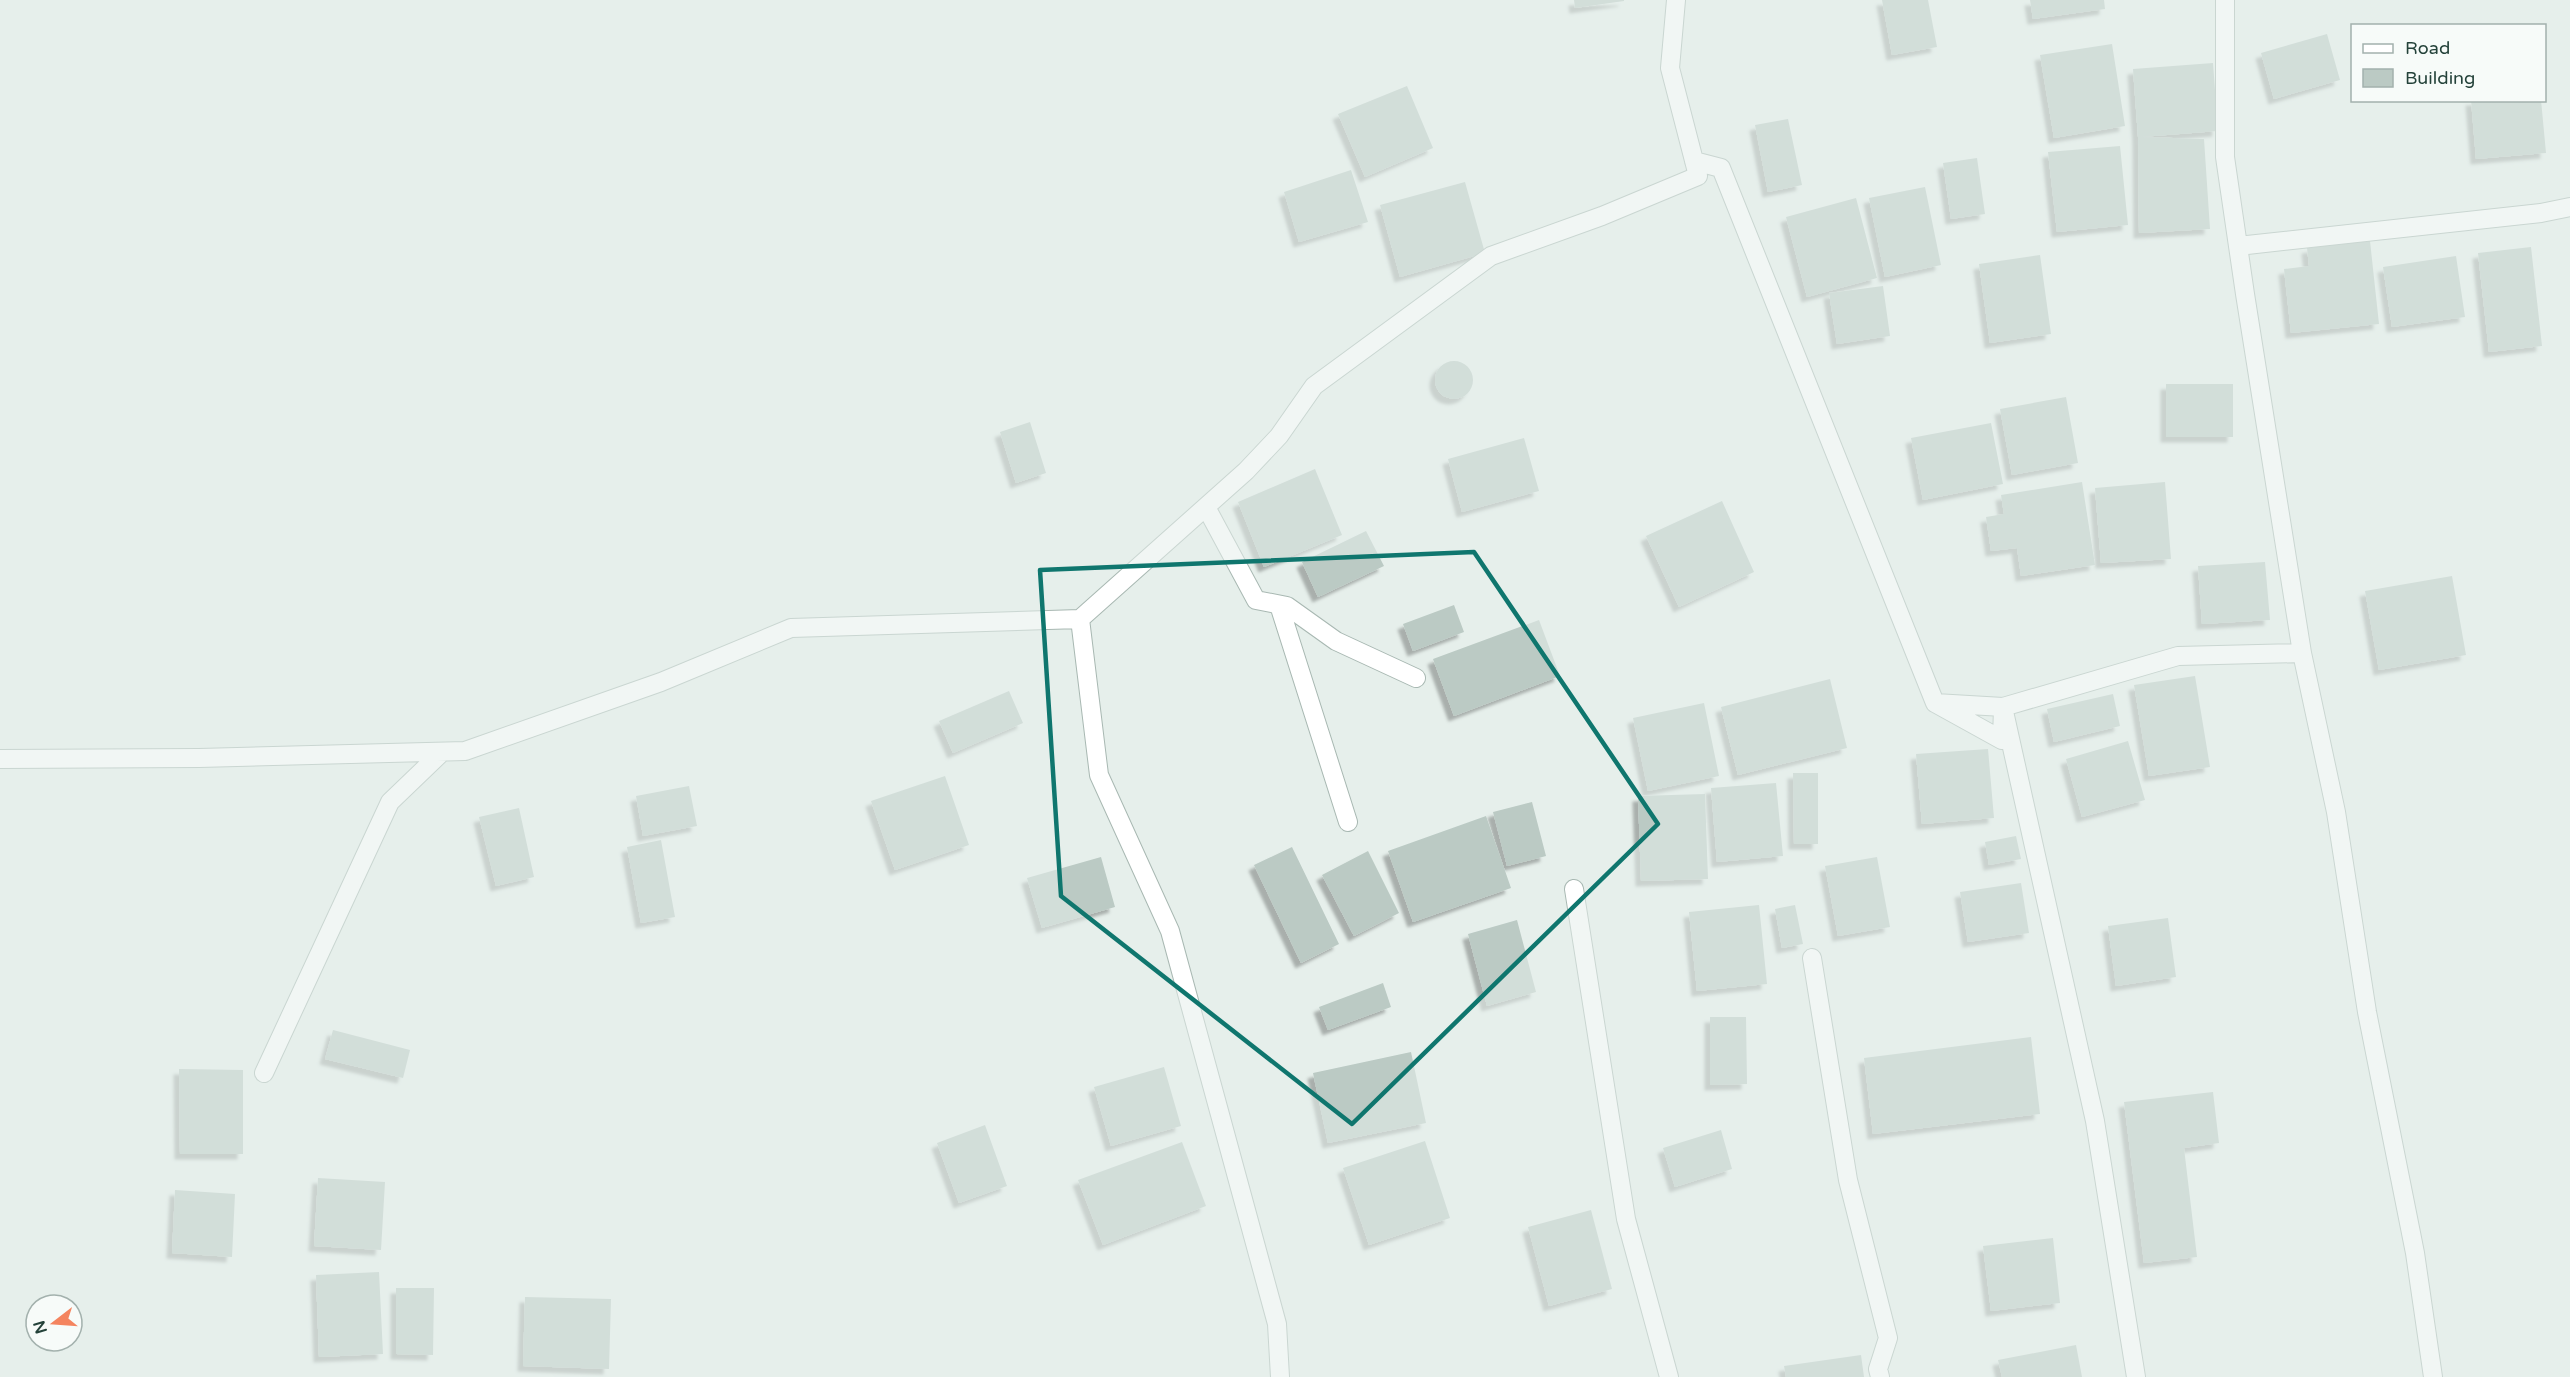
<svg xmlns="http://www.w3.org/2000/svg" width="2570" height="1377" viewBox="0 0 2570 1377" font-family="'Varela Round',sans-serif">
	<defs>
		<filter id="shadow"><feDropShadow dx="-5.5" dy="5.5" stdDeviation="1.5" flood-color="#0004"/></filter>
	</defs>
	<rect width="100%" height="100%" fill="#e6efeb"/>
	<path fill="#bbcac4" filter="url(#shadow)" d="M1574,0H1624V1L1575,8Z
		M1882,0H1928L1937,47L1892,55Z
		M2030,0H2104L2105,9L2033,19Z
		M2327,34L2340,80L2274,99L2261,53Z
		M2112,44L2125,126L2054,138L2040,55Z
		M2213,63L2218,131L2141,137L2204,139L2210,229L2139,233L2138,137L2133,69Z
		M1407,86L1433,148L1365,177L1338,114Z
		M2471,100H2541L2546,153L2476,159Z
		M1788,119L1802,185L1768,192L1755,125Z
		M2120,146L2128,225L2057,232L2048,152Z
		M1977,158L1985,214L1951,219L1943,163Z
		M1351,170L1368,222L1299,242L1284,192Z
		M1465,182L1485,253L1400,277L1380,205Z
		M1925,187L1941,265L1885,277L1869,198Z
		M1856,198L1877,278L1807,297L1786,217Z
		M2370,241L2379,324L2291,333L2284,269L2309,266L2307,248Z
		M2531,247L2542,346L2489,352L2478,253Z
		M2040,255L2051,334L1990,343L1979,264Z
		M2456,256L2465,317L2392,327L2383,267Z
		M1883,286L1890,336L1837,344L1829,293Z
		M1435 380a19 19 0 1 1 38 0a19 19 0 1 1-38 0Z
		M2166,384H2233V437H2166Z
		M2066,397L2078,463L2012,475L2000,409Z
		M1030,422L1046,473L1016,483L1000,432Z
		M1991,423L2003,484L1923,500L1911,438Z
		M1524,438L1539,491L1462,512L1448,459Z
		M1315,469L1342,535L1264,567L1238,502Z
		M2082,482L2095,565L2021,576L2017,548L1991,551L1986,517L2004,514L2001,495Z
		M2165,482L2171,559L2101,563L2095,488Z
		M1722,501L1754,572L1679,607L1646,536Z
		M1366,531L1384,566L1318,597L1302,562Z
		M2265,562L2270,620L2202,624L2198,566Z
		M2452,576L2466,655L2379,670L2365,591Z
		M1454,605L1464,632L1413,651L1403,624Z
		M1539,620L1560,676L1454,716L1433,659Z
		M2195,676L2210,767L2149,776L2134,685Z
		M1830,679L1847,748L1738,775L1721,707Z
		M1009,691L1023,723L953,753L939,721Z
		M2113,694L2120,726L2054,742L2047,709Z
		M1704,703L1719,776L1648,791L1633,718Z
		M2128,741L2145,800L2082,817L2066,759Z
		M1988,749L1994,818L1922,824L1916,754Z
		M1793,773H1818V844H1794Z
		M945,776L969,845L895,870L871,801Z
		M1776,783L1783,856L1717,862L1711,788Z
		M689,786L697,826L643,836L636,796Z
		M1705,794L1708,879L1641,881L1638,796Z
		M1532,802L1546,856L1507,866L1493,812Z
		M519,808L534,877L496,886L479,817Z
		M1486,816L1511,888L1413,922L1388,851Z
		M2016,836L2021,859L1989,865L1985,842Z
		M661,840L675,917L641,923L627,847Z
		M1292,847L1339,944L1301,963L1254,865Z
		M1368,851L1399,913L1354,936L1322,875Z
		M1101,857L1115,907L1042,928L1027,878Z
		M1877,857L1890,927L1838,936L1825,866Z
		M2021,883L2029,933L1968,942L1960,892Z
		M1759,905L1767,984L1697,991L1689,912Z
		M1795,905L1803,944L1782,948L1775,909Z
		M2168,918L2176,977L2116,986L2108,926Z
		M1517,920L1536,992L1487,1006L1468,934Z
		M1383,983L1391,1007L1328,1030L1319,1007Z
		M1710,1017H1746L1747,1084L1710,1085Z
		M333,1030L410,1050L403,1078L325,1059Z
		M2031,1037L2040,1114L1873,1134L1864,1058Z
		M1411,1052L1426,1123L1328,1143L1313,1073Z
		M1164,1067L1181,1126L1111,1146L1094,1087Z
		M179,1069L243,1070V1154H180Z
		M2213,1092L2219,1143L2184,1148L2197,1257L2144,1263L2124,1102Z
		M985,1125L1007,1186L959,1203L937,1143Z
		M1721,1130L1732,1169L1675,1187L1663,1148Z
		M1425,1141L1450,1218L1369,1245L1343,1168Z
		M1182,1142L1206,1206L1103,1245L1078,1180Z
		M318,1178L385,1182L381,1250L314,1246Z
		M175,1190L235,1194L232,1257L172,1253Z
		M1591,1210L1612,1289L1549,1306L1528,1227Z
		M2053,1238L2060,1303L1991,1311L1983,1246Z
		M379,1272L383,1354L319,1357L316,1275Z
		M396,1288H434L433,1355L396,1354Z
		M525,1297L611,1299L609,1369L523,1366Z
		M2076,1345L2082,1377H2002L1998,1360Z
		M1861,1355L1864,1377H1786L1784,1366Z"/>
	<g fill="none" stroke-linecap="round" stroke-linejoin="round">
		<g stroke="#a8b8b2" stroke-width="20">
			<path id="minor" d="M2225,0V157L2245,294L2302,653L2336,812L2367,1012L2415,1253L2433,1377
				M1694,161L1721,168L1935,703L2003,707L2002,740L1935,703
				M2238,246L2541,213L2570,207
				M1206,507L1256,600L1287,606L1336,641L1416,678
				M1279,605L1348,822
				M1080,619L1246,471L1279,436L1314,386L1491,256L1602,216L1698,176L1670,68L1676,0
				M0,759L199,758L465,751L661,682L791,628L1080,619L1099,775L1170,931L1277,1324L1280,1377
				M1574,889L1626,1219L1669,1377
				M1812,958L1848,1180L1888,1338L1878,1369L1880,1377
				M264,1073L390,802L441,753
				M2136,1377L2095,1121L2003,707L2178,656L2302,653"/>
		</g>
		<use href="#minor" stroke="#fff" stroke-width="18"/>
	</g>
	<path d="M0 0H2570V1377H0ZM1474,552L1658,824L1352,1124L1061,896L1040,570Z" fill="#e6efeb" fill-opacity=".55" fill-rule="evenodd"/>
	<path fill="none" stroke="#0f766e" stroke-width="4.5" stroke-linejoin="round" d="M1474,552L1658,824L1352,1124L1061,896L1040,570Z"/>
	<rect x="2351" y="24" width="195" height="78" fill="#f7fbf9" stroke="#a3b1ad" stroke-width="1.5"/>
	<rect x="2363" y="44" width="30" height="9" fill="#ffffff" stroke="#a3b1ad" stroke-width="1.5"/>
	<text x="2405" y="54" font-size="18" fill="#24423a">Road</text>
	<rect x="2363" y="69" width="30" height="18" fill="#bbcac4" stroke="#a3b1ad" stroke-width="1.5"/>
	<text x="2405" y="84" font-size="18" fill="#24423a">Building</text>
	<g transform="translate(54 1323) rotate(253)"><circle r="28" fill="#f7fbf9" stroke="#a3b1ad" stroke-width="1.5"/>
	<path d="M0-4.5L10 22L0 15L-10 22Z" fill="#f4845f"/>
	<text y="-9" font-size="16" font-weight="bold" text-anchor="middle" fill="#24423a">N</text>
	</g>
</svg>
